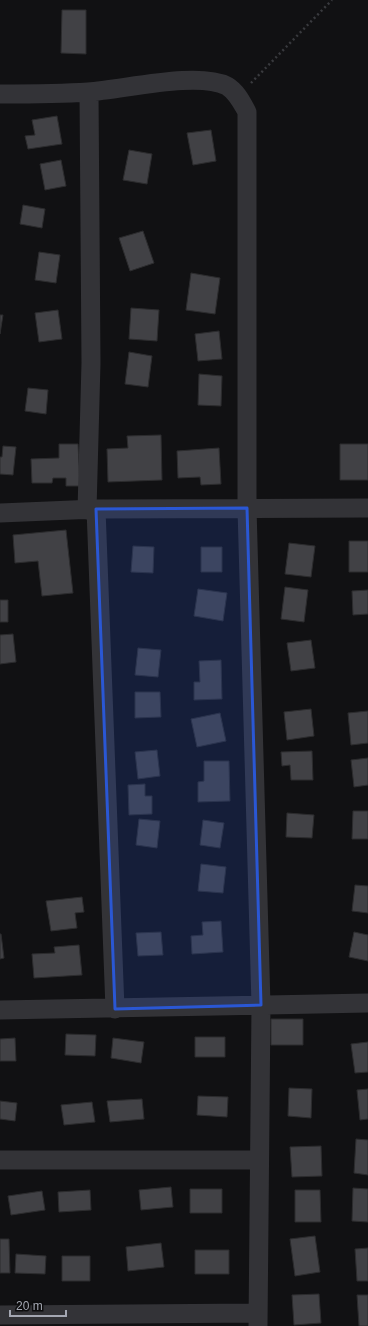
<svg xmlns="http://www.w3.org/2000/svg" width="368" height="1326" viewBox="0 0 368 1326" font-family="Helvetica,sans-serif">
	<rect width="100%" height="100%" fill="#111113"/>
	<path fill="#414145" stroke="#2c2c2e" d="M62,10H86V54L61,53Z
		M57,116L62,144L28,149L25,136L35,135L32,120Z
		M211,130L216,161L193,165L187,133Z
		M129,150L152,154L147,184L123,180Z
		M61,160L66,186L45,190L40,164Z
		M23,205L45,209L42,228L20,224Z
		M143,231L154,263L130,271L119,238Z
		M39,252L60,255L56,283L35,280Z
		M191,273L220,278L215,314L186,310Z
		M131,308L159,310L157,341L129,339Z
		M58,310L62,339L39,342L35,313Z
		M0,315H3L0,334Z
		M219,331L222,359L198,361L195,334Z
		M129,352L152,356L148,387L125,384Z
		M199,374L222,376L221,406L198,405Z
		M28,388L48,390L46,414L25,411Z
		M161,435L162,480L108,482L107,449L128,448L127,436Z
		M59,444H78L80,486H66V478H53L52,483H32L31,459L59,458Z
		M340,444H368V480H340Z
		M3,446L16,447L13,475L0,474V457H2Z
		M219,448L221,484L201,485L200,477L178,478L177,451Z
		M66,530L73,593L42,596L38,561L15,563L13,535Z
		M349,541H368V572H349Z
		M289,543L315,546L311,577L285,574Z
		M133,546L154,547L153,573L131,572Z
		M201,547H222V572H201Z
		M285,587L308,590L304,622L281,619Z
		M198,589L227,593L223,621L194,616Z
		M368,590V614L353,615L352,591Z
		M0,600H8V622H0Z
		M13,634L16,662L0,664V635Z
		M311,640L315,668L291,671L287,643Z
		M138,648L161,650L158,677L135,675Z
		M221,660L222,699L194,700V682H200L199,661Z
		M135,692H160L161,717L135,718Z
		M311,709L314,736L287,740L284,712Z
		M368,711V743L351,745L348,713Z
		M220,713L226,741L197,747L191,719Z
		M157,750L160,776L138,779L135,752Z
		M312,751L313,780H291L290,765L282,766L281,752Z
		M368,758V785L354,787L351,760Z
		M204,761H229L230,801L198,802V782L204,781Z
		M145,784V796H152V814L129,815L128,785Z
		M353,811H368V839H352Z
		M287,813L314,815L312,838L286,837Z
		M139,819L160,821L157,848L136,845Z
		M203,820L224,823L220,848L200,845Z
		M201,864L226,867L223,893L198,891Z
		M355,885L368,886V913L352,911Z
		M82,897L84,912L75,913L77,928L51,931L46,901Z
		M221,921L223,952L192,954L191,936L203,935L202,922Z
		M161,932L163,955L138,956L136,933Z
		M354,932L368,935V961L349,957Z
		M0,934H1L4,958L0,959Z
		M79,945L82,975L34,978L32,954L55,953L54,947Z
		M271,1019H303V1045H271Z
		M66,1034L96,1035L95,1056L65,1055Z
		M195,1037H225V1057H195Z
		M15,1038L16,1061H0V1039Z
		M113,1038L144,1042L141,1063L111,1058Z
		M368,1042V1072L355,1073L351,1044Z
		M289,1088L312,1089L311,1118L288,1116Z
		M368,1089V1119L360,1120L357,1090Z
		M198,1096L228,1097L227,1117L197,1115Z
		M142,1099L144,1119L110,1122L107,1101Z
		M0,1101L17,1103L15,1121L0,1119Z
		M92,1102L95,1122L64,1125L61,1105Z
		M356,1139L368,1140V1175L354,1173Z
		M321,1146L322,1176L292,1177L290,1147Z
		M171,1187L173,1207L141,1210L139,1190Z
		M353,1188L368,1189V1222L352,1221Z
		M190,1189H222V1213H190Z
		M90,1190L91,1210L59,1212L58,1192Z
		M295,1190H320L321,1222H295Z
		M42,1191L45,1210L11,1215L8,1196Z
		M315,1236L320,1272L295,1276L290,1239Z
		M0,1239H9L10,1273H0Z
		M161,1243L164,1267L128,1271L126,1247Z
		M368,1248V1281H357L355,1249Z
		M195,1250H229V1274H195Z
		M16,1254L46,1256L45,1274L15,1273Z
		M62,1256H90V1281H62Z
		M319,1294L321,1323L294,1325L292,1295Z
		M357,1295H368V1326H359Z"/>
	<g fill="none" stroke-linecap="round" stroke-linejoin="round">
		<path stroke="#393a3e" stroke-width="2.5" stroke-dasharray="2 3" stroke-linecap="butt" d="M251,83L332,0"/>
		<path stroke="#333337" stroke-width="19" d="M0,94C29,94 59,94 88,92C123,90 197,71 227,86C237,92 242,103 247,112V508L261,1005L258,1326
			M96,509L115,1009
			M87,510L91,363L89,92
			M0,513L96,509L368,508
			M0,1010L368,1003
			M0,1160H259
			M0,1315L258,1313"/>
	</g>
	<path fill="#2a57d4" fill-opacity="0.2" stroke="#2a57d4" stroke-width="3" stroke-linejoin="round" d="M247,508L261,1005L115,1009L96,509Z"/>
	<path d="M10 1310v6h56v-6" fill="none" stroke="#a4a7b2" stroke-width="2"/>
	<text x="16" y="1310" font-size="12" fill="#a4a7b2" stroke="#0c0c0d" stroke-width="3" paint-order="stroke">20 m</text>
</svg>
